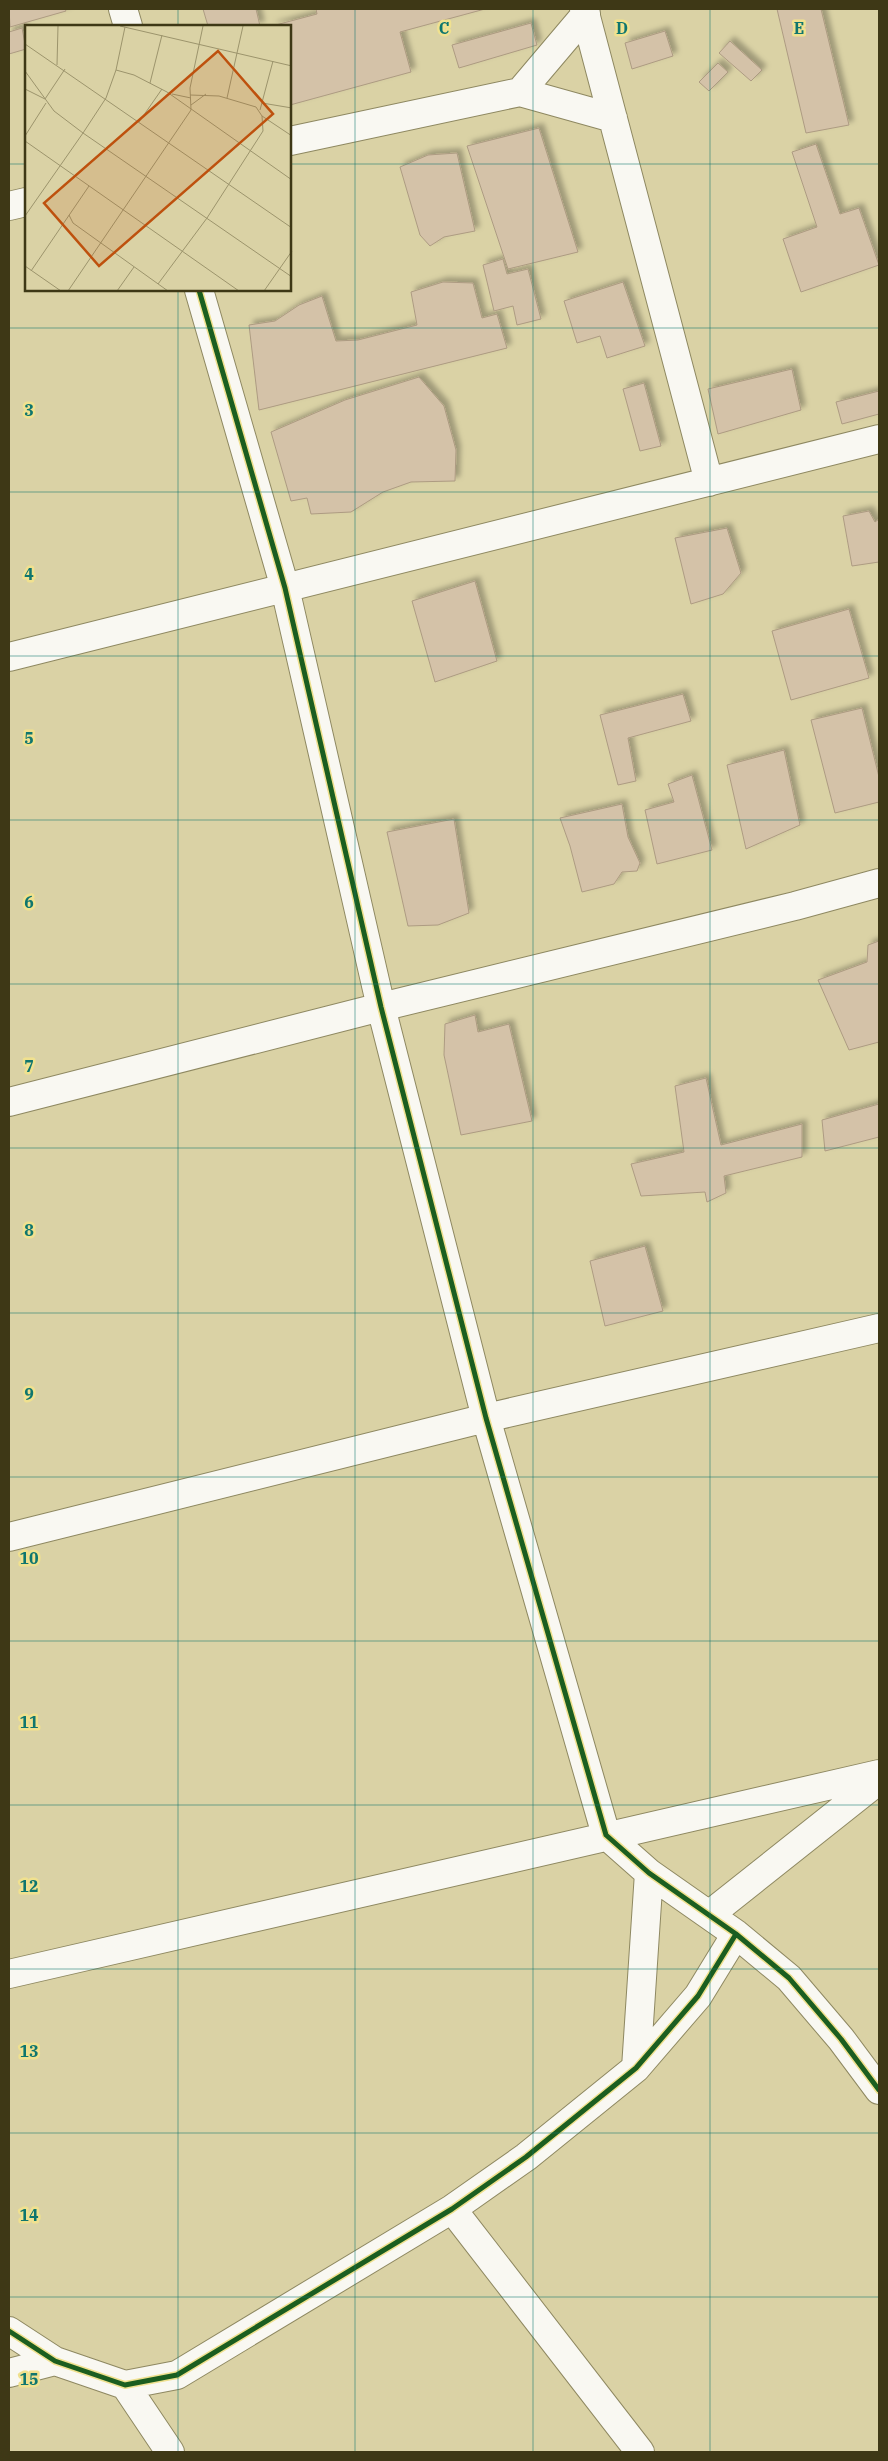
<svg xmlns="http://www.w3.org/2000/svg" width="888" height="2461" viewBox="0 0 888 2461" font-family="'IBM Plex Serif',serif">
	<defs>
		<filter id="shadow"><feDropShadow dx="4.5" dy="-4.5" stdDeviation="2.5" flood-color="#0004"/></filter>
	</defs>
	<rect width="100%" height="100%" fill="#dad2a5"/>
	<path fill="#d4c2a8" stroke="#ad9b82" filter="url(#shadow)" d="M9,9H65L66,11L10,27Z
		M203,9H256L260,26H208Z
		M316,9H485L400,32L411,72L290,105V26H272L317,14Z
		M777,9H821L849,125L806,133Z
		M531,23L537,45L459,68L452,45Z
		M22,28L26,49L9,54V32Z
		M665,31L673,56L632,69L625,43Z
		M730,41L762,70L751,81L719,53Z
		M718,63L728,72L709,91L699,82Z
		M539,128L578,252L508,269L467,146Z
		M816,144L840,214L859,208L879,265L801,292L783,239L817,227L792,152Z
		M457,153L475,231L444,237L430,246L420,235L400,167L428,155Z
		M503,259L507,274L528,269L541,319L517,325L513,306L494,311L483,265Z
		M443,282L473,283L482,318L497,314L507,348L259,410L249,325L275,321L299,305L322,296L336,341L358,340L417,325L411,292Z
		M623,282L645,346L607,358L600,336L577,343L564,301Z
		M792,369L801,410L718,434L708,389Z
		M419,377L444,406L456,450L455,481L411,482L383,492L351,512L311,514L307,498L291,501L271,432L345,400Z
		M644,383L661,446L640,451L623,389Z
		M879,391V414L842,424L836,402Z
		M869,511L875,522L879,519V562L852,566L843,516Z
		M727,528L741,573L723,594L691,604L675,538Z
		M475,581L497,661L435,682L412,601Z
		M849,609L869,678L791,700L772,631Z
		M683,694L691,721L628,738L636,781L618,785L600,715Z
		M862,708L879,777V802L835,813L811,720Z
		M784,750L800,825L746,849L727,765Z
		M692,775L712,850L657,864L645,810L674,802L668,784Z
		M622,804L628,837L640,863L637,871L622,872L614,884L582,892L570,846L560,818Z
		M454,819L469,913L438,925L408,926L387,832Z
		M879,941V1042L849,1050L818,980L867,962L868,945Z
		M475,1015L478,1032L509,1024L532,1121L461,1135L444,1055L445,1024Z
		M706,1078L721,1145L802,1124V1157L724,1176L726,1193L707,1202L705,1192L641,1196L631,1164L684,1152L675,1086Z
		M879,1104V1137L825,1151L822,1120Z
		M645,1246L663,1311L605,1326L590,1261Z"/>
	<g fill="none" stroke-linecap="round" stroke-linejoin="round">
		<g stroke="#8e8861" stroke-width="30">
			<path id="minor" d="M123,9L128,26
				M584,9L709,482
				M520,92L586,14
				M290,141L520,92L613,118
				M9,206L26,202
				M199,290L285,588L381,1007L486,1418L606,1835L649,1873L736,1934L789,1978L841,2039L879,2090
				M9,657L879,439
				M9,1102L381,1007L795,906L879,883
				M9,1537L486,1418L879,1328
				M709,1915L879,1780
				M9,1974L879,1774
				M636,2068L649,1873
				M452,2209L640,2452
				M9,2331L55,2361L125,2385L177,2375L452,2209L526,2157L636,2068L698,1996L736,1934
				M9,2373L55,2361
				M125,2385L170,2452"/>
		</g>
		<use href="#minor" stroke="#f9f8f2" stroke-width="28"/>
		<g stroke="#f0e18f" stroke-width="8">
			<path id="cycleway" d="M199,290L285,588L381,1007L486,1418L606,1835L649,1873L736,1934L789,1978L841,2039L879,2090
				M9,2331L55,2361L125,2385L177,2375L452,2209L526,2157L636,2068L698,1996L736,1934"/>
		</g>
		<use href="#cycleway" stroke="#1b5e20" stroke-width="5"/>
	</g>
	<path fill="none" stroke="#0f766e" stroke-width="1" stroke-opacity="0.55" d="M178,9V26M355,9V2452M533,9V2452M710,9V2452M9,164H26M290,164H879M178,290V2452M9,328H879M9,492H879M9,656H879M9,820H879M9,984H879M9,1148H879M9,1313H879M9,1477H879M9,1641H879M9,1805H879M9,1969H879M9,2133H879M9,2297H879"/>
	<g transform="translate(25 25)">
		<rect width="266" height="266" fill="#dad2a5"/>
		<path fill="none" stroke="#9c946c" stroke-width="1" d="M95,1L267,41M0,19L267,203M32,40L33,1M91,45L100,2M0,46L29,86L58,108L81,73L91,45L109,50L142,67L267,155M125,58L137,10M0,64L20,74L40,44M147,69L166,73M202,73L218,1M237,78L267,83M166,80L181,69M235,85L248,36M237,91L267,111M114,97L137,64M0,111L21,78M0,116L214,266M44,190L48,198L143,266M0,191L58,108L267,252M0,241L36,266M6,246L64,161M133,259L182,193L238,106L237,91L231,82L194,71L165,70M43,266L166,85L165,63L178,1M92,266L109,242M239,266L267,226"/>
		<path fill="#be510e" fill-opacity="0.15" stroke="#be510e" stroke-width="2.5" d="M193,26L248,89L74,241L19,178Z"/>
		<rect width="266" height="266" fill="none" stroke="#3e3816" stroke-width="2.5"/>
	</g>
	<g font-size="16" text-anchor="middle" font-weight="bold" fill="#0f766e" stroke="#f0e18f" stroke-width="5" stroke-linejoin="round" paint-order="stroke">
		<text x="444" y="34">C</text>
		<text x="622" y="34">D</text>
		<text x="799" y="34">E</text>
		<text x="29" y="416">3</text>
		<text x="29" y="580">4</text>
		<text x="29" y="744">5</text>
		<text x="29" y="908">6</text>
		<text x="29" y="1072">7</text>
		<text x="29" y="1236">8</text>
		<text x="29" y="1400">9</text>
		<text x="29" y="1564">10</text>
		<text x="29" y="1728">11</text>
		<text x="29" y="1892">12</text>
		<text x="29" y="2057">13</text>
		<text x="29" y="2221">14</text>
		<text x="29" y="2385">15</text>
	</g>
	<rect width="888" height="2461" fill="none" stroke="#3e3816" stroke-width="20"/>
</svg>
